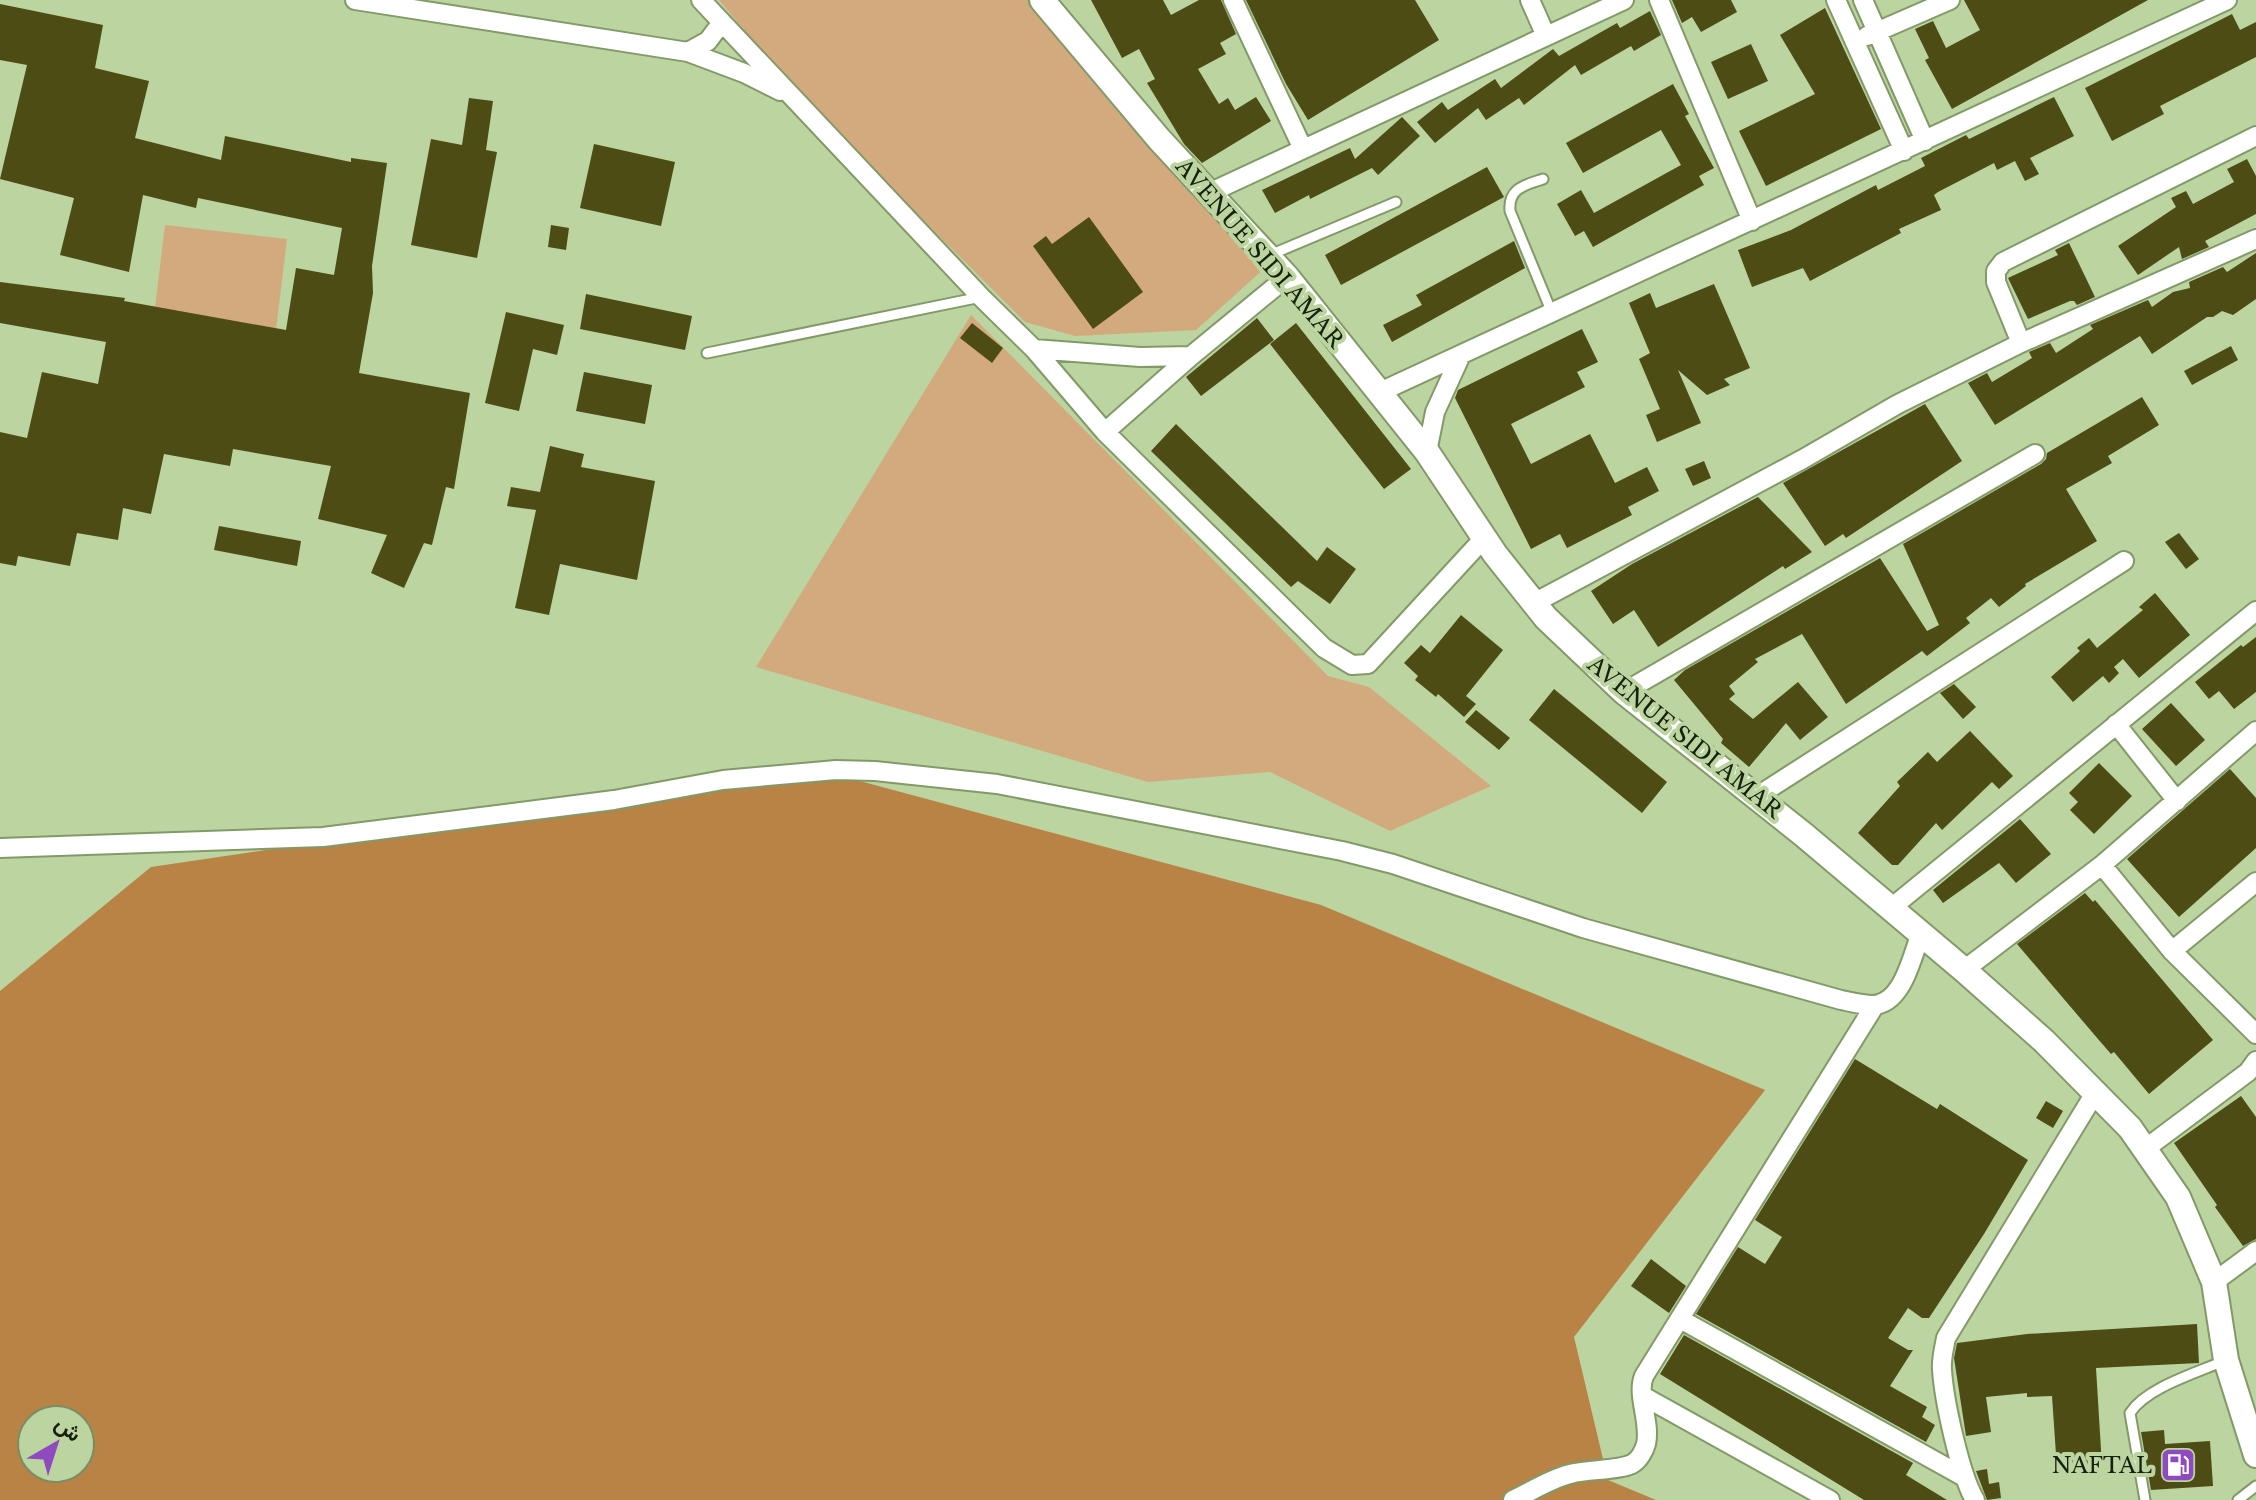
<svg xmlns="http://www.w3.org/2000/svg" width="2256" height="1500" viewBox="0 0 2256 1500" font-family="'Libre Baskerville',Vazirmatn,serif">
	<rect width="100%" height="100%" fill="#bbd4a0"/>
	<path fill="#d3aa7d" d="M719,0H1028L1098,85L1266,267L1196,330L1075,336L1025,322L796,93Z
		M165,225L287,239L276,330L154,316Z
		M971,315L1328,676L1369,687L1491,786L1390,831L1270,772L1148,782L756,667Z"/>
	<path fill="#b88344" fill-rule="evenodd" d="M815,769L1321,905L1765,1090L1574,1337L1608,1480L1656,1500H0V991L151,867ZM32,1420H80V1468H32Z"/>
	<path fill="#4d4c15" d="M1091,0H1163L1171,15L1199,0H1221L1236,34L1220,43L1226,54L1198,69L1219,104L1228,98L1235,110L1256,97L1271,121L1202,163L1184,144L1147,83L1155,79L1139,49L1122,58Z
		M1246,0H1415L1439,40L1308,120L1286,84Z
		M1672,0H1731L1737,12L1701,32L1692,17L1682,23Z
		M1964,0H2148L1952,109L1925,60L1929,58L1915,29L1933,21L1946,48L1980,30Z
		M0,4L103,25L95,68L149,81L135,138L221,160L225,136L351,162V158L387,163L372,266L373,293L359,373L470,393L454,489L446,487L432,545L424,543L404,588L371,573L387,535L318,519L331,466L233,449L230,466L164,454L151,514L123,508L118,540L77,533L70,566L18,556L16,566L0,563V432L27,438L42,372L98,384L106,342L0,323V282L125,298L124,301L286,330L296,268L334,275L342,228L198,198L196,208L143,195L129,272L60,255L74,198L0,179L27,65L0,60Z
		M1825,8L1881,129L1766,186L1739,131L1815,94L1780,35Z
		M1650,11L1661,35L1634,51L1631,46L1581,75L1575,65L1524,105L1519,98L1486,120L1478,108L1435,143L1417,122L1442,102L1448,110L1495,79L1501,88L1553,49L1559,56L1617,23L1620,28Z
		M2232,14L2240,30L2256,22V57L2160,106L2164,114L2112,141L2085,88Z
		M1751,44L1768,81L1728,99L1711,62Z
		M1673,84L1689,114L1685,116L1714,168L1699,176L1704,185L1593,247L1584,231L1575,236L1557,204L1581,190L1594,213L1681,165L1661,130L1583,173L1566,143Z
		M2054,97L2074,136L2030,158L2039,174L2025,181L2015,161L1997,170L1994,163L1938,192L1934,195L1941,210L1899,229L1901,233L1810,281L1803,268L1752,287L1738,250L1791,230L1876,185L1878,190L1925,166L1921,158L1966,135L1969,139Z
		M469,98L493,101L486,150L497,152L477,258L411,245L431,139L462,145Z
		M1402,117L1420,136L1378,175L1372,168L1310,199L1309,195L1275,213L1262,190L1350,148L1355,159Z
		M594,144L675,162L661,226L580,208Z
		M2247,159L2256,176V214L2205,241L2209,247L2182,259L2179,247L2138,275L2118,246L2176,207L2171,198L2186,191L2193,204L2234,182L2227,169Z
		M1487,167L1504,197L1341,285L1325,255Z
		M1089,217L1143,292L1093,329L1033,246L1046,236L1052,244Z
		M551,225L569,228L566,250L548,247Z
		M1514,241L1525,268L1392,342L1383,325L1422,305L1416,295Z
		M2069,243L2095,297L2077,305L2074,301H2070L2028,319L2008,278L2058,255L2055,250Z
		M2256,253V299L2233,315L2222,311L2213,317H2207L2152,354L2140,336L1995,425L1968,383L1987,373L1992,382L2032,358L2029,352L2050,343L2056,353L2093,329L2090,325L2148,300L2152,307L2173,292L2190,288L2189,282L2223,267L2227,272Z
		M1714,284L1750,368L1724,379L1730,385L1707,395L1678,370L1701,423L1657,442L1646,415L1660,409L1639,359L1650,353L1629,303L1650,293L1656,308Z
		M586,294L692,316L685,350L580,329Z
		M506,312L564,325L557,355L533,349L519,411L485,403Z
		M1257,318L1274,340L1201,396L1186,377Z
		M972,323L1003,348L992,363L960,338Z
		M1296,323L1411,469L1384,489L1270,344Z
		M1582,329L1598,362L1577,372L1585,387L1511,424L1531,464L1590,434L1615,483L1647,467L1659,491L1628,507L1632,515L1567,548L1560,534L1531,549L1455,398L1458,390Z
		M2231,346L2238,360L2192,385L2184,371Z
		M584,372L652,385L645,424L576,411Z
		M2142,397L2159,425L2108,456L2112,463L2066,489L2097,541L2025,584L2026,586L1999,607L1991,598L1966,618L1970,623L1927,656L1922,651L1846,704L1802,634L1755,659L1758,662L1729,686L1735,694L1729,699L1753,719L1798,682L1828,717L1800,740L1786,723L1749,767L1721,743L1723,739L1674,680L1685,670L1880,558L1927,631L1939,625L1903,544L2041,464L2046,459L2047,453Z
		M1925,404L1962,461L1846,538L1843,534L1825,546L1783,483Z
		M1176,424L1317,561L1327,547L1356,569L1330,604L1298,581L1291,587L1151,451Z
		M550,446L584,454L581,467L655,481L637,580L560,564L549,615L515,608L536,510L507,506L511,487L540,492Z
		M1704,461L1711,478L1693,486L1685,469Z
		M1758,497L1812,552L1785,569L1783,566L1658,647L1634,610L1613,624L1591,591L1632,564Z
		M219,526L301,541L297,566L214,550Z
		M2179,533L2199,559L2186,569L2165,542Z
		M2155,593L2190,635L2139,678L2123,659L2114,667L2119,673L2109,683L2103,676L2073,702L2051,677L2080,651L2077,648L2089,638L2097,648L2143,610L2139,607Z
		M1461,615L1503,650L1466,696L1476,704L1464,717L1438,694L1436,697L1415,680L1418,676L1404,663L1421,645L1430,653Z
		M2256,637V692L2234,709L2219,691L2209,699L2195,682L2241,645L2243,647Z
		M1954,684L1976,707L1963,719L1940,693Z
		M1554,689L1667,782L1642,813L1529,720Z
		M2171,703L2205,740L2176,766L2142,729Z
		M1476,710L1510,738L1499,750L1465,722Z
		M1970,731L2013,776L1999,789L1992,782L1942,830L1936,823L1898,865H1892L1858,833L1900,786L1897,782L1928,752L1937,762Z
		M2099,763L2132,796L2094,834L2070,810L2078,802L2069,793Z
		M2230,769L2256,798V848L2179,917L2127,859Z
		M2020,819L2051,854L2016,883L1999,863L1943,903L1933,890Z
		M2085,893L2093,902L2095,900L2213,1040L2149,1094L2114,1052L2111,1054L2098,1039L2017,944Z
		M1855,1059L1937,1109L1940,1104L2028,1160L1984,1234L1929,1318H1922L1908,1308L1888,1338L1908,1350H1913L1890,1386L1927,1407L1922,1417L1935,1425L1926,1442L1696,1314L1738,1247L1765,1264L1782,1237L1755,1220Z
		M2241,1096L2256,1117V1239L2243,1246L2215,1207L2217,1205L2174,1143Z
		M2046,1101L2063,1111L2053,1128L2036,1118Z
		M1651,1259L1686,1286L1669,1313L1631,1286Z
		M2197,1324L2199,1363L2096,1368L2102,1466L2057,1469L2052,1396L2027,1397V1393L1986,1397L1991,1432L1966,1436L1954,1358L1957,1343L2027,1334Z
		M1684,1335L1913,1463L1906,1475L1947,1500H1864L1660,1374Z
		M2164,1430L2165,1444L2210,1441L2213,1486L2151,1490L2141,1432Z
		M1987,1469L1989,1484L1999,1482L2001,1498L1987,1500L1976,1471Z"/>
	<g fill="none" stroke-linecap="round" stroke-linejoin="round">
		<g stroke="#829a68" stroke-width="13">
			<path id="lane" d="M1543,179C1525,185 1508,188 1510,211L1552,313
				M1270,255L1396,202
				M707,353L981,297
				M2145,1500L2130,1413C2147,1387 2197,1373 2226,1360
				M2238,1500L2256,1486"/>
		</g>
		<g stroke="#829a68" stroke-width="22">
			<path id="street" d="M355,0L688,52L744,73L780,91
				M701,0L981,297L1034,349L1105,432L1324,648L1352,665L1368,664L1485,537
				M1233,0L1303,149
				M1530,0L1546,36
				M1659,0L1752,221
				M1836,0L1904,151
				M1863,0L1925,141
				M1867,36L1950,0
				M688,52L708,41L722,22
				M1209,193L1624,0
				M2021,343L1996,282V271L2003,262L2256,136
				M1034,349L1140,357L1191,356
				M1380,392L2227,0
				M1105,432L1191,356L1287,277
				M1427,452L1435,412L1461,355
				M1534,603L1803,459L1898,404L2021,343L2256,239
				M1624,692L2035,454
				M2116,724L2177,801
				M1756,797L2124,561
				M0,848L323,837L614,800L723,780L836,770L875,771L997,784L1342,851L1393,864L1583,928L1841,1000C1851,1002 1862,1005 1873,1005C1903,1004 1912,956 1921,933
				M2102,865L2172,951L2256,1034
				M1891,908L2256,611
				M2172,951L2256,882
				M1964,970L2102,865L2256,731
				M2145,1149L2248,1072L2256,1061
				M2214,1282L2256,1251
				M1680,1319L1964,1477
				M1643,1396L1830,1500
				M1513,1500C1532,1491 1550,1479 1570,1474C1587,1469 1617,1471 1632,1464C1639,1460 1644,1451 1646,1444C1651,1422 1636,1395 1644,1376L1875,1005
				M1975,1500C1960,1475 1944,1400 1942,1370C1941,1359 1944,1349 1946,1338L2095,1093"/>
		</g>
		<g stroke="#829a68" stroke-width="28">
			<path id="secondary" d="M1042,0L1159,139L1287,277L1427,452L1495,554L1546,618L1624,692L1804,835L1964,970L2044,1041L2130,1128L2178,1197L2214,1282L2226,1360L2256,1455"/>
		</g>
		<use href="#lane" stroke="#fff" stroke-width="9"/>
		<use href="#street" stroke="#fff" stroke-width="18"/>
		<use href="#secondary" stroke="#fff" stroke-width="24"/>
	</g>
	<defs>
		<g id="fuel-square" transform="scale(1.8)"><rect x="-9" y="-9" width="18" height="18" rx="4" fill="#8e4abe" stroke="#bbd4a0"/><path d="M-5.5-6h7V0h2V4h1.3V-2.5L3-4.5l.8-.8L6-3V5H2.5V1h-1V6h-7ZM-4.2-4.7v3.2H.2V-4.7Z" fill="#fff"/></g>
	</defs>
	<g fill-rule="evenodd">
		<use href="#fuel-square" x="2178" y="1465"/>
	</g>
	<g text-anchor="middle" stroke-width="8" stroke-linejoin="round" paint-order="stroke">
		<g font-size="22" fill="#17200c" stroke="#bbd4a0">
			<text transform="translate(1260 253) rotate(49)" y="8">AVENUE SIDI AMAR</text>
			<text transform="translate(1685 737) rotate(39)" y="8">AVENUE SIDI AMAR</text>
		</g>
		<g font-size="22" fill="#17200c" stroke="#bbd4a0" text-anchor="end">
			<text x="2152" y="1473">NAFTAL</text>
		</g>
	</g>
	<g transform="translate(56 1444) rotate(39)"><circle r="38" fill="#bbd4a0" stroke="#798c65" stroke-width="2"/>
	<path d="M0-6L14 30L0 20L-14 30Z" fill="#8e4abe"/>
	<text y="-12" font-size="22" font-weight="bold" text-anchor="middle" fill="#17200c">ش</text>
	</g>
</svg>
